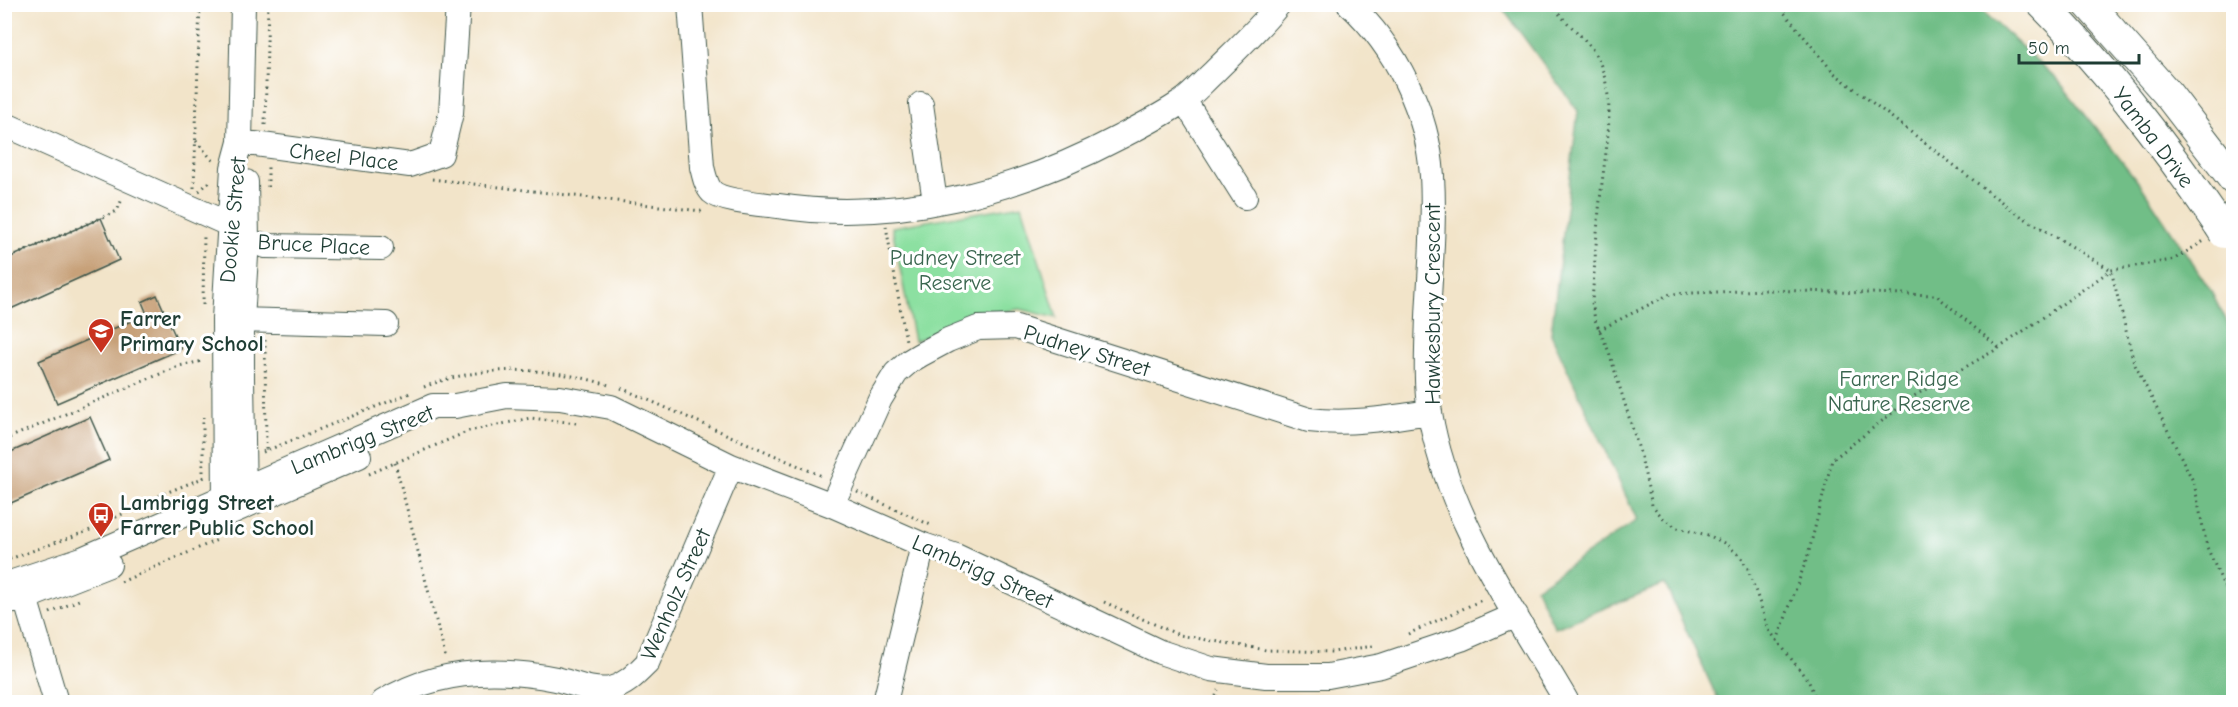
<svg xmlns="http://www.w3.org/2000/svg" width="2238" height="707" viewBox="0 0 2238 707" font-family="'Comic Neue',sans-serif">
	<rect width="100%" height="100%" fill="#fff"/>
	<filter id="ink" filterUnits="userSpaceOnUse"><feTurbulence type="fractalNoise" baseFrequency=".0167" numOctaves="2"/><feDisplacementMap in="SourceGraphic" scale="12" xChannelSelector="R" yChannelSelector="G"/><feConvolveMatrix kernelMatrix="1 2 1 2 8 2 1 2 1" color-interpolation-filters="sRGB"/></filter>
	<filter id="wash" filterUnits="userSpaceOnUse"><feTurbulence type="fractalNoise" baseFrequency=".008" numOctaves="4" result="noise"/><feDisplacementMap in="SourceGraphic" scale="24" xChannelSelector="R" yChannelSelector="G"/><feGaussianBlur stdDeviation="1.35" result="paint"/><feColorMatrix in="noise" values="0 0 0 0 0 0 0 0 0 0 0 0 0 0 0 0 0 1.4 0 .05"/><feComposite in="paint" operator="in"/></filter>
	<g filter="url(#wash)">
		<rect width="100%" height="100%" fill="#f2e4c9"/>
		<path fill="#8ce0a1" stroke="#568e6a" stroke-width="1.5" d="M1022,205L1057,318L1020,309L987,314L914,341L892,227Z"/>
		<path fill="#71be87" stroke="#487e5e" stroke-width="1.5" d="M1500,5H1976L2058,80L2142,187L2211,291L2233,333V702H1719L1665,584L1555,628L1536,588L1637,520L1551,334L1578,111Z"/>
		<g id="blocks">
			<path fill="#c7a179" d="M101,218L119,260L4,312V260Z
				M157,295L181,349L57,403L39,361L147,314L142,302Z
				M90,417L109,460L4,506V455Z"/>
		</g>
	</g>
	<g filter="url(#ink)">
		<use href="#blocks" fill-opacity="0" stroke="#3f564a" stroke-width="1.5"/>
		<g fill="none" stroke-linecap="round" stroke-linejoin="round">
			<g stroke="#3f564a" stroke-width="26">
				<path id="minor" d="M690,4L702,167C704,175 706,186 712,192C723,202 763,204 778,206C896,224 1016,192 1120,137C1141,126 1163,115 1183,101C1194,93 1203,82 1213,73C1235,51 1259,29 1279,4
					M1349,4C1396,47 1428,113 1432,176C1435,223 1430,271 1428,317C1427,348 1425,382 1430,413C1447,516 1515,613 1567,702
					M1184,100L1245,197
					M921,104L935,202
					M4,124L228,224L247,240L266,246L381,248
					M240,142L410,165L441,154L451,113L458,4
					M242,320L386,324
					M244,501L242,379V320L247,240L246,182
					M832,505L880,399L896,373L910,361L920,355L948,340L978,328L1016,327L1309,420C1350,425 1390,418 1430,412
					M225,515L224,319L233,168L240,142L243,4
					M213,520L359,456
					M21,584L56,702
					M4,585L82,559L433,406H455L507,396L560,398L611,407L731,466L832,505L923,545L956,556L1160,652L1211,669L1266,676H1328L1381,666L1461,639L1516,615
					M4,603L25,598L109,565
					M383,702C436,669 496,667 556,679C573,683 592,692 610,689C626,685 636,674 647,663L731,466
					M885,702L923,545"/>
			</g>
			<g stroke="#3f564a" stroke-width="32">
				<path id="major" d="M2042,4C2109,71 2166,147 2219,225
					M2088,4L2167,93L2234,180"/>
			</g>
			<path stroke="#3f564a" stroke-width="3" stroke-dasharray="1.5 4.5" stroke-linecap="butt" d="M1552,4C1565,25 1589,38 1599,61C1616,101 1607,141 1602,183C1597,222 1595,262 1592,302L1595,320L1609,352L1640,453L1652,505L1662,517L1677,528L1708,535L1726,544L1740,556L1748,569L1769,630L1809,682L1817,702
				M1777,4L1834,73L2016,213L2111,270L2134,363L2194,483L2207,547L2227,593L2234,598
				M265,125L268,4
				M196,141L215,163
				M432,179L701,211L705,209
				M268,187V166
				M194,188L200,4
				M199,191L212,180
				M886,226L906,341
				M4,260L117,211L122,199
				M203,305L204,234
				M1599,330L1670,294L1767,290L1936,295L1999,348
				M265,340L266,451
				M424,387C484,363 552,367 612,386
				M621,388L824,477
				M4,440L179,366L203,361
				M263,452L410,393
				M395,463L446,659
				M369,474L469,431L530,418L577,423
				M203,478V417
				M857,492L933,526
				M4,561L88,531L163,494L205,477
				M121,582L217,540
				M1104,602L1179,635L1266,650L1333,652L1373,646
				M50,613L79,600
				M1408,634L1484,599
				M1777,641L1808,555L1832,460L1914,396L1999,348L2111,270L2173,260L2204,241
				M1214,702L1218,690"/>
			<use href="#minor" stroke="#fff" stroke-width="24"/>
			<use href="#major" stroke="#fff" stroke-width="30"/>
			<g stroke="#3f564a" stroke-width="32" stroke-linecap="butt">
				<path id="major-bridge" d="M2219,225L2224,233"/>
			</g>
			<use href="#major-bridge" stroke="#fff" stroke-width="30"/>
		</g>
	</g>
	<defs>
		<g id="school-pin" transform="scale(1.35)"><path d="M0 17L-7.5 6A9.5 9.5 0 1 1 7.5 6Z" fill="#c8321e" stroke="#fff"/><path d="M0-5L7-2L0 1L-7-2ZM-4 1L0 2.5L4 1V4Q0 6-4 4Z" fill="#fff"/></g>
		<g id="bus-pin" transform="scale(1.35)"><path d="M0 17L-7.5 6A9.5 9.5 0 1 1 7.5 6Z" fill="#c8321e" stroke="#fff"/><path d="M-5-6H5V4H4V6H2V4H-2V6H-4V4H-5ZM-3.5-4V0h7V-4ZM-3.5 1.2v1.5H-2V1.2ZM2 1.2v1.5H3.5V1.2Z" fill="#fff"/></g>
	</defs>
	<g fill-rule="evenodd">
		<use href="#school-pin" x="101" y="331"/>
		<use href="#bus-pin" x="101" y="515"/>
	</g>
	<g text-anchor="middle" stroke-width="6" stroke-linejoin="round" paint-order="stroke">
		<g font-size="22" fill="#1f3d34" stroke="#fff">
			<text transform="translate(2154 137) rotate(53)" y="8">Yamba Drive</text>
			<text transform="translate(344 156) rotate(7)" y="8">Cheel Place</text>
			<text transform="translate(232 220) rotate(-85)" y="8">Dookie Street</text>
			<text transform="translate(314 244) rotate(3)" y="8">Bruce Place</text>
			<text transform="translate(1432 304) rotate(-90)" y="8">Hawkesbury Crescent</text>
			<text transform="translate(1087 350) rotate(17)" y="8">Pudney Street</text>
			<text transform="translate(362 439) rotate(-22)" y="8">Lambrigg Street</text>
			<text transform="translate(983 571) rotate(24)" y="8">Lambrigg Street</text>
			<text transform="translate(675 594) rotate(-66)" y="8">Wenholz Street</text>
		</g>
		<g font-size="22" fill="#3a664f" stroke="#fff">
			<text x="955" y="265">Pudney Street<tspan x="955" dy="25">Reserve</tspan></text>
			<text x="1899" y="386">Farrer Ridge<tspan x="1899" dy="25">Nature Reserve</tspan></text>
		</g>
		<g font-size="22" font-weight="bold" fill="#1f3d34" stroke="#fff" text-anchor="start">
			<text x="120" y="326">Farrer<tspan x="120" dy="25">Primary School</tspan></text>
			<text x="120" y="510">Lambrigg Street<tspan x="120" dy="25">Farrer Public School</tspan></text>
		</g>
	</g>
	<rect width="2238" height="707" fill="none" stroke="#fff" stroke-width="24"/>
	<path d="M2019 54v9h120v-9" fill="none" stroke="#1f3d34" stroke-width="3"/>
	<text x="2028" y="54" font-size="18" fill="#1f3d34" stroke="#ffffff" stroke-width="4.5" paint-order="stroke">50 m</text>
</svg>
